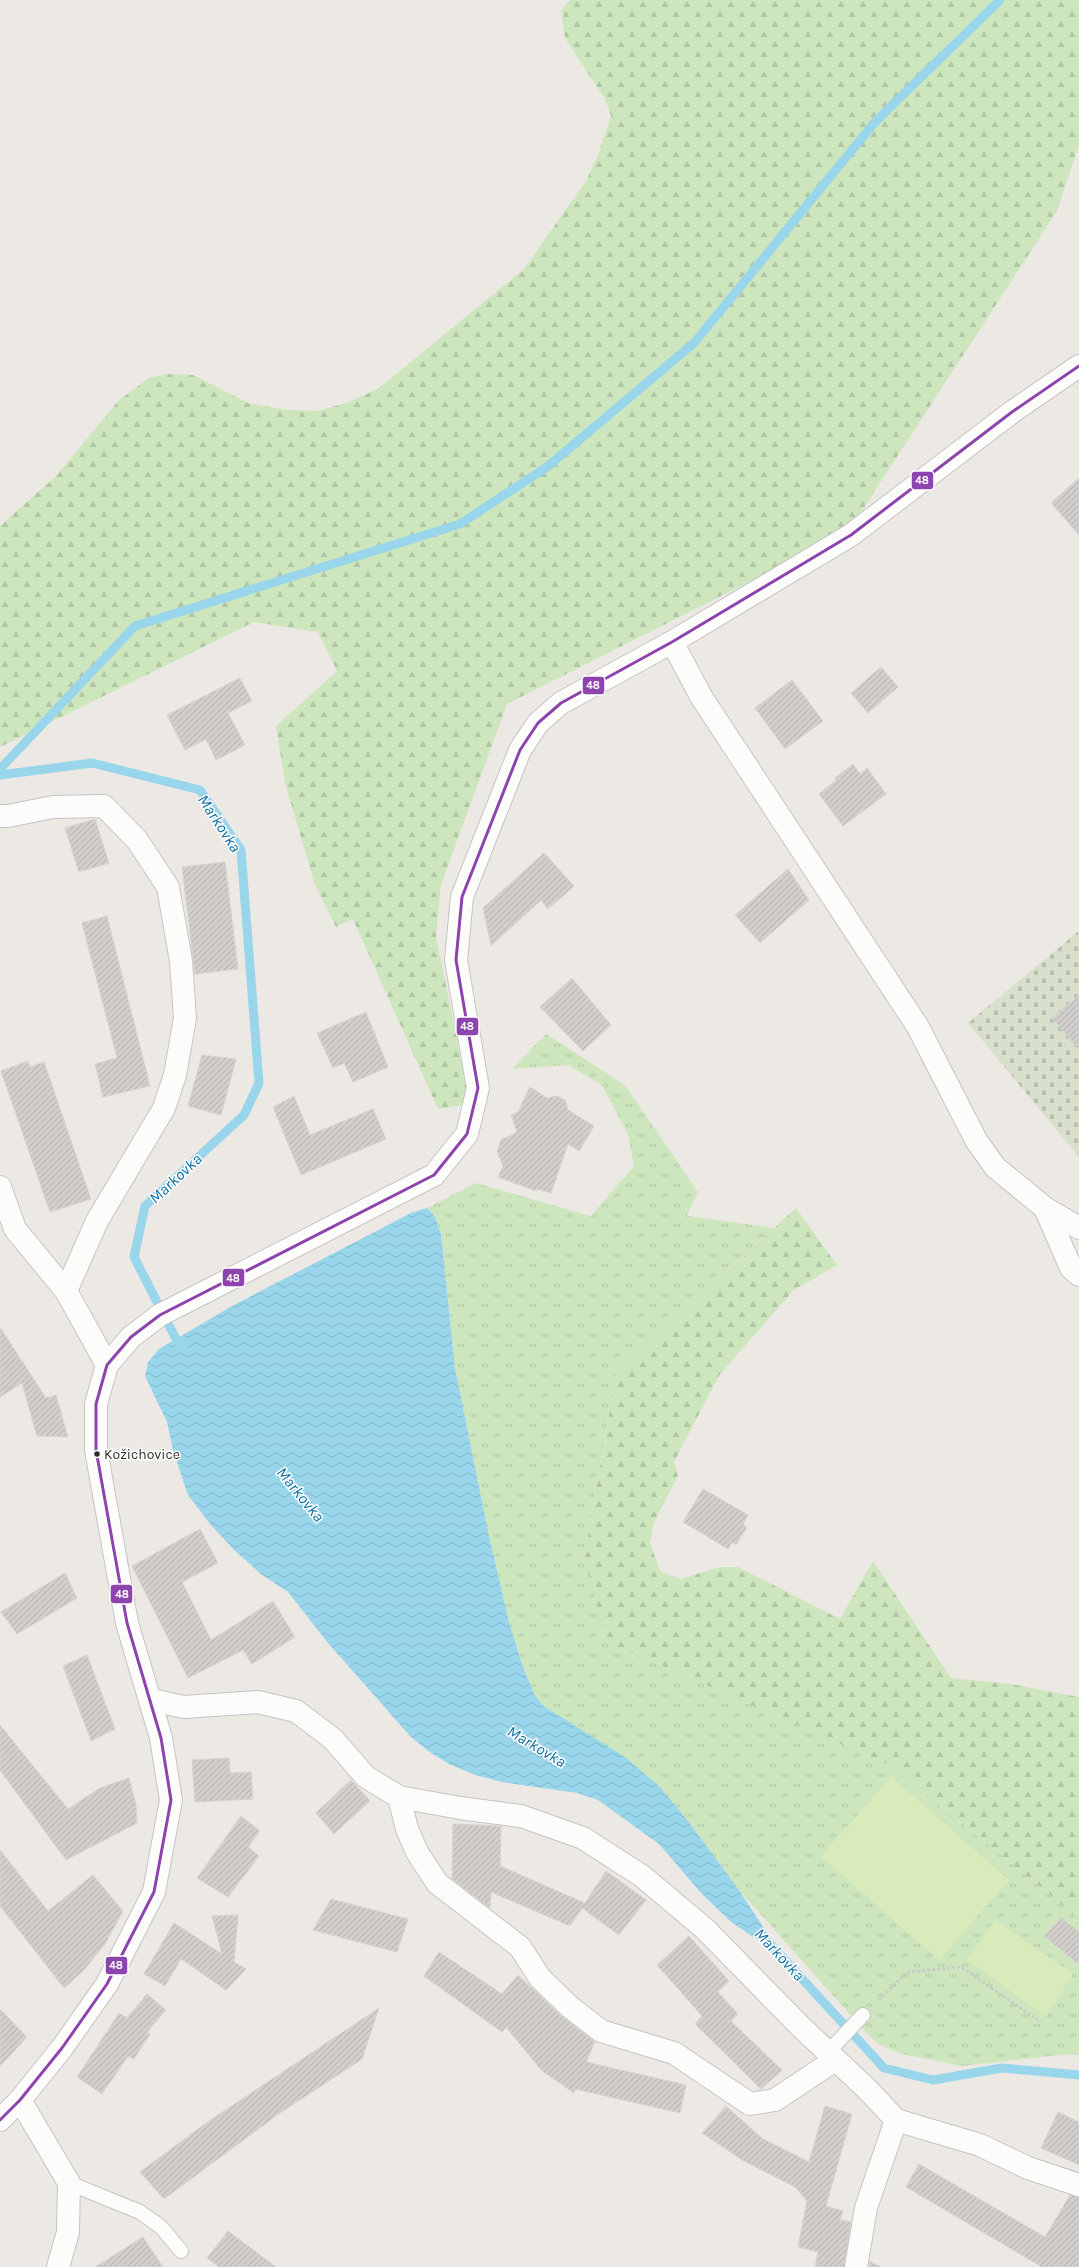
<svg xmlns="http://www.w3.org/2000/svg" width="1079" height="2267" viewBox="0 0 1079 2267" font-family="Karla,sans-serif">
	<defs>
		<pattern id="grass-tufts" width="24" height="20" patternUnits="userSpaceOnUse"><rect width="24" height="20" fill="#cee6be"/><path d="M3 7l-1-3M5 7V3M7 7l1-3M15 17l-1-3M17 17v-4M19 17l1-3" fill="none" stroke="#b1c6a4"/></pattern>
		<pattern id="forest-firs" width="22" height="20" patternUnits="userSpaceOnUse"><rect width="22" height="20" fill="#cee6be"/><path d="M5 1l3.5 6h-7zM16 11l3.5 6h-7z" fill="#b1c6a4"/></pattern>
		<pattern id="cemetery-stones" width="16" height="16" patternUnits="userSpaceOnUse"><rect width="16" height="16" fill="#d8e0cc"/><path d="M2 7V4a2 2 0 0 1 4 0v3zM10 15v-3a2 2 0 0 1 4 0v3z" fill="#bac0b0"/></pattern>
		<pattern id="water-waves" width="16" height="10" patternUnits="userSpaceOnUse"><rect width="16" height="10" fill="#99d6ec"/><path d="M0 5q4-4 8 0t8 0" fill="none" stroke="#84b8cb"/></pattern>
		<pattern id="building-hatch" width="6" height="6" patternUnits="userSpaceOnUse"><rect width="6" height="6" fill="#d1cecb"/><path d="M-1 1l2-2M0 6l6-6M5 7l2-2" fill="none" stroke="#b4b1af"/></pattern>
	</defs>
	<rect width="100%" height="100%" fill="#ece8e4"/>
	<path fill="url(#grass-tufts)" d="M546,1034L625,1085L698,1192L687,1216L774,1228L616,1375L584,1557L862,1753L889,1765L1079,1918V2055L1070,2054L962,2066L902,2054L878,2044L861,2027L739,1890L688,1821L542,1705L534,1694L523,1667L509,1622L489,1536L455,1368L441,1234L435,1217L427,1208L476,1183L591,1216L634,1166L628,1135L602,1085L568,1065L512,1069Z"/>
	<path fill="url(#forest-firs)" d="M570,0H1079V145L1057,211L848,532L507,704L441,885L436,936L470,1104L438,1109L353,919L336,927L314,882L285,783L276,726L337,671L318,632L254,622L0,747V526L56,476L119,400L149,378L167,374L193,375L248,403L287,410L318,411L349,402L379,388L524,269L586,181L598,155L611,116L605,99L565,38L561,11Z
		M796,1208L837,1265L794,1290L720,1374L674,1462L678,1476L654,1522L650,1543L660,1571L680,1579L720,1567H738L840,1619L873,1561L951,1678L1011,1684L1079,1697V1918L889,1765L607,1642L584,1558L616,1375Z"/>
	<path fill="url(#cemetery-stones)" d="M1079,931V1157L968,1023Z"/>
	<path fill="#d9eabb" d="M891,1777L1009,1880L939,1960L821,1856Z
		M995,1920L1073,1974L1046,2016L967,1960Z"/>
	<path fill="url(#water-waves)" d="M427,1208L435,1217L441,1234L455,1368L489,1536L509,1622L523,1667L534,1694L542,1705L625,1757L659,1786L688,1821L739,1890L782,1956L731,1922L702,1894L659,1844L598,1800L577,1793L502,1782L475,1775L449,1764L428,1751L410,1736L328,1643L288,1592L261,1574L234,1550L210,1524L188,1495L173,1450L167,1422L145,1376L148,1362L159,1349L232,1306L411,1213Z"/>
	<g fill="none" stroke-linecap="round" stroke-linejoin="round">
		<path stroke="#99d6ec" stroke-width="9" d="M0,769L135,626L460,524L547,467L694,343L875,122L1000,0
			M0,775L92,763L200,790L241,850L259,1083L244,1115L145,1206L134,1257L176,1339L183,1347
			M771,1945L884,2068L933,2080L1002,2068L1079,2075"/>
	</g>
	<path fill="url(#building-hatch)" stroke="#d7d4d0" d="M1079,478V535L1051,503Z
		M881,667L898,687L868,713L851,693Z
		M240,678L252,701L228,713L245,745L216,760L206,739L185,750L167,715Z
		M792,680L823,721L785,749L755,708Z
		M853,764L860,774L867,768L886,794L843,826L819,794L836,780L835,778Z
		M95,819L109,863L79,872L65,828Z
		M544,853L574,886L548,909L541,900L491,946L483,908Z
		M225,862L238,969L195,974L182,867Z
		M788,869L809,900L760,943L735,915Z
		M107,916L150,1086L103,1097L95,1064L117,1058L82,923Z
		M572,978L611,1025L583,1051L540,1007Z
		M1079,995V1050L1052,1018Z
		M366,1012L388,1067L353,1082L344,1063L333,1068L317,1033Z
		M202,1055L236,1059L221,1115L188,1106Z
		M28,1061L30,1067L44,1062L91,1199L50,1212L1,1071Z
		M530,1087L547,1098L557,1096L565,1100L568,1110L594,1126L579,1151L568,1144L551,1193L537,1189L536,1191L498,1177L503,1166L497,1151L501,1140L517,1132L511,1115L518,1112Z
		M294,1096L310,1135L373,1109L386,1139L301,1175L273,1107Z
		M0,1327L46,1398L56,1395L68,1437L37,1436L22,1383L0,1397Z
		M703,1489L748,1515L743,1524L747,1527L736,1545L732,1542L728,1549L683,1522Z
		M200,1529L218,1563L182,1582L211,1640L273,1601L295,1637L252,1664L243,1650L188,1678L132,1566Z
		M65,1573L77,1598L17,1634L1,1612Z
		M87,1655L115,1729L91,1741L63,1666Z
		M0,1725L68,1809L100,1788L129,1778L136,1804L137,1823L66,1860L0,1770Z
		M229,1758L230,1773L251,1772L253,1799L195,1802L192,1760Z
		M351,1780L370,1801L334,1834L316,1813Z
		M241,1816L260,1831L248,1847L259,1856L228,1897L197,1878Z
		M453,1824L501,1826L500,1866L585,1903L606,1871L646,1900L619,1935L582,1908L570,1926L491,1892L490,1908L452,1879Z
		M0,1850L48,1911L93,1875L123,1911L105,1944L84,1970L64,1988L0,1906Z
		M331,1899L408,1919L397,1952L313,1930Z
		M238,1915L234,1962L246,1969L226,1990L181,1959L165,1986L144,1974L174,1923L222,1954L212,1916Z
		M1061,1917L1079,1932V1965L1044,1936Z
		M689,1936L729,1981L718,1992L738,2014L731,2021L782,2070L761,2089L695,2024L702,2016L657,1965Z
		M439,1952L502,1994L518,1975L561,2016L595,2042L586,2062L686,2085L680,2113L575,2089L574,2093L541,2070L506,2027L502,2032L424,1976Z
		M147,1994L166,2010L147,2032L150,2034L134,2059L128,2056L102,2094L77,2077L119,2013L127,2018Z
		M379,2008L362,2059L280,2113L164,2199L140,2172L209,2121Z
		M0,2009L27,2037L0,2066Z
		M726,2106L763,2139L809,2162L825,2106L852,2114L826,2206L843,2211L840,2220L851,2222L844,2267H815L818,2252L798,2247L807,2201L795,2187L742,2160L702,2133Z
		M1058,2112L1079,2122V2165L1041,2148Z
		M919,2164L1045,2237L1070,2195L1079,2197V2267H1042L906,2187Z
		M228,2231L276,2267H219L207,2258Z
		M143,2237L163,2267H95Z
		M870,2261L881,2267H869Z"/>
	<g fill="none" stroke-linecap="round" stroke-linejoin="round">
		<g stroke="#c5c4c5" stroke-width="16">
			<path id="service" d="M828,2052L863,2015
				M69,2183L140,2212L161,2227L181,2251"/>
		</g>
		<g stroke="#c5c4c5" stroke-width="24">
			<path id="minor" d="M672,642L702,698L918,1027L976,1140L995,1167L1045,1208L1079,1228
				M0,816H8L53,807L104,806L137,840L168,887L181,961L185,1018L175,1075L164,1108L97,1221L66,1291
				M0,1187L15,1229L66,1291L107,1365
				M1045,1208L1071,1268L1079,1275
				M151,1700L184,1707L258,1702L296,1711L333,1739L366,1777L399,1797L460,1808L521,1816L583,1838L642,1876L705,1929L800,2026L868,2090L896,2120L980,2145L1028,2168L1079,2185
				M399,1797L407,1829L417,1852L437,1883L520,1947L540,1978L570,2007L601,2031L674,2053L750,2104L775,2100L835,2060
				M20,2100L69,2183L68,2232L58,2267
				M856,2267L866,2208L896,2120"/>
		</g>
		<g stroke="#c5c4c5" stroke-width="24">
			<path id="tertiary" d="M0,2120L20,2100L62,2048L107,1984L154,1892L171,1800L161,1738L127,1623L96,1450V1404L107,1365L131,1337L160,1315L434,1175L467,1134L478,1088L456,960L462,897L520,750L538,723L561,703L672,642L851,535L1012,412L1079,366"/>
		</g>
		<path stroke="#c9c9c8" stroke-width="2.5" stroke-dasharray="3 2" stroke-linecap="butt" d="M879,2000L907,1972L961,1967L1038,2020"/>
		<use href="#service" stroke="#fcfcfb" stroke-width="14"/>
		<use href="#minor" stroke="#fcfcfb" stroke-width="22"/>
		<use href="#tertiary" stroke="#fcfcfb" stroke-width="22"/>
		<g stroke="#fff" stroke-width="6">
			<path id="bus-1" d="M0,2120L20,2100L62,2048L107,1984L154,1892L171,1800L161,1738L127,1623L96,1450V1404L107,1365L131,1337L160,1315L434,1175L467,1134L478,1088L456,960L462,897L520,750L538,723L561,703L672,642L851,535L1012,412L1079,366"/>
		</g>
		<use href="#bus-1" stroke="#8e44ad" stroke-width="3"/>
	</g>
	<circle fill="#2e2e2e" stroke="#fff" stroke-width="1.5" cx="97" cy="1454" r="3.5"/>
	<g text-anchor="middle" stroke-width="3" stroke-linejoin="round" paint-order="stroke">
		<g font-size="14" fill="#2e2e2e" stroke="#fff" text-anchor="start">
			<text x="104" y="1459">Kožichovice</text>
		</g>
		<g font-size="16" font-style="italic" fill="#0d6fa3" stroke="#fff">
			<text transform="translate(220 823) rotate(57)" y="6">Markovka</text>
			<text transform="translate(175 1178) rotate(-43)" y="6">Markovka</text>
			<text transform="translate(301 1494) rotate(51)" y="6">Markovka</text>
			<text transform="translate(537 1746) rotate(31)" y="6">Markovka</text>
			<text transform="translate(780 1954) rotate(47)" y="6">Markovka</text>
		</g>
	</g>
	<g stroke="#fff" stroke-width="1.5">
		<rect x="911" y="471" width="23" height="19" rx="4" fill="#8e44ad"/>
		<rect x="582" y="676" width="23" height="19" rx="4" fill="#8e44ad"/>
		<rect x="456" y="1017" width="23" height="19" rx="4" fill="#8e44ad"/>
		<rect x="222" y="1268" width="23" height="19" rx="4" fill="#8e44ad"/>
		<rect x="110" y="1584" width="23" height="20" rx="4" fill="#8e44ad"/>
		<rect x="105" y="1956" width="23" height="19" rx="4" fill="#8e44ad"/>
	</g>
	<g font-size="11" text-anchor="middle" font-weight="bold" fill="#fff">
		<text x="922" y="484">48</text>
		<text x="593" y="689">48</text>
		<text x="467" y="1030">48</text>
		<text x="233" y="1282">48</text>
		<text x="122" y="1598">48</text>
		<text x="116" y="1969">48</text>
	</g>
</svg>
